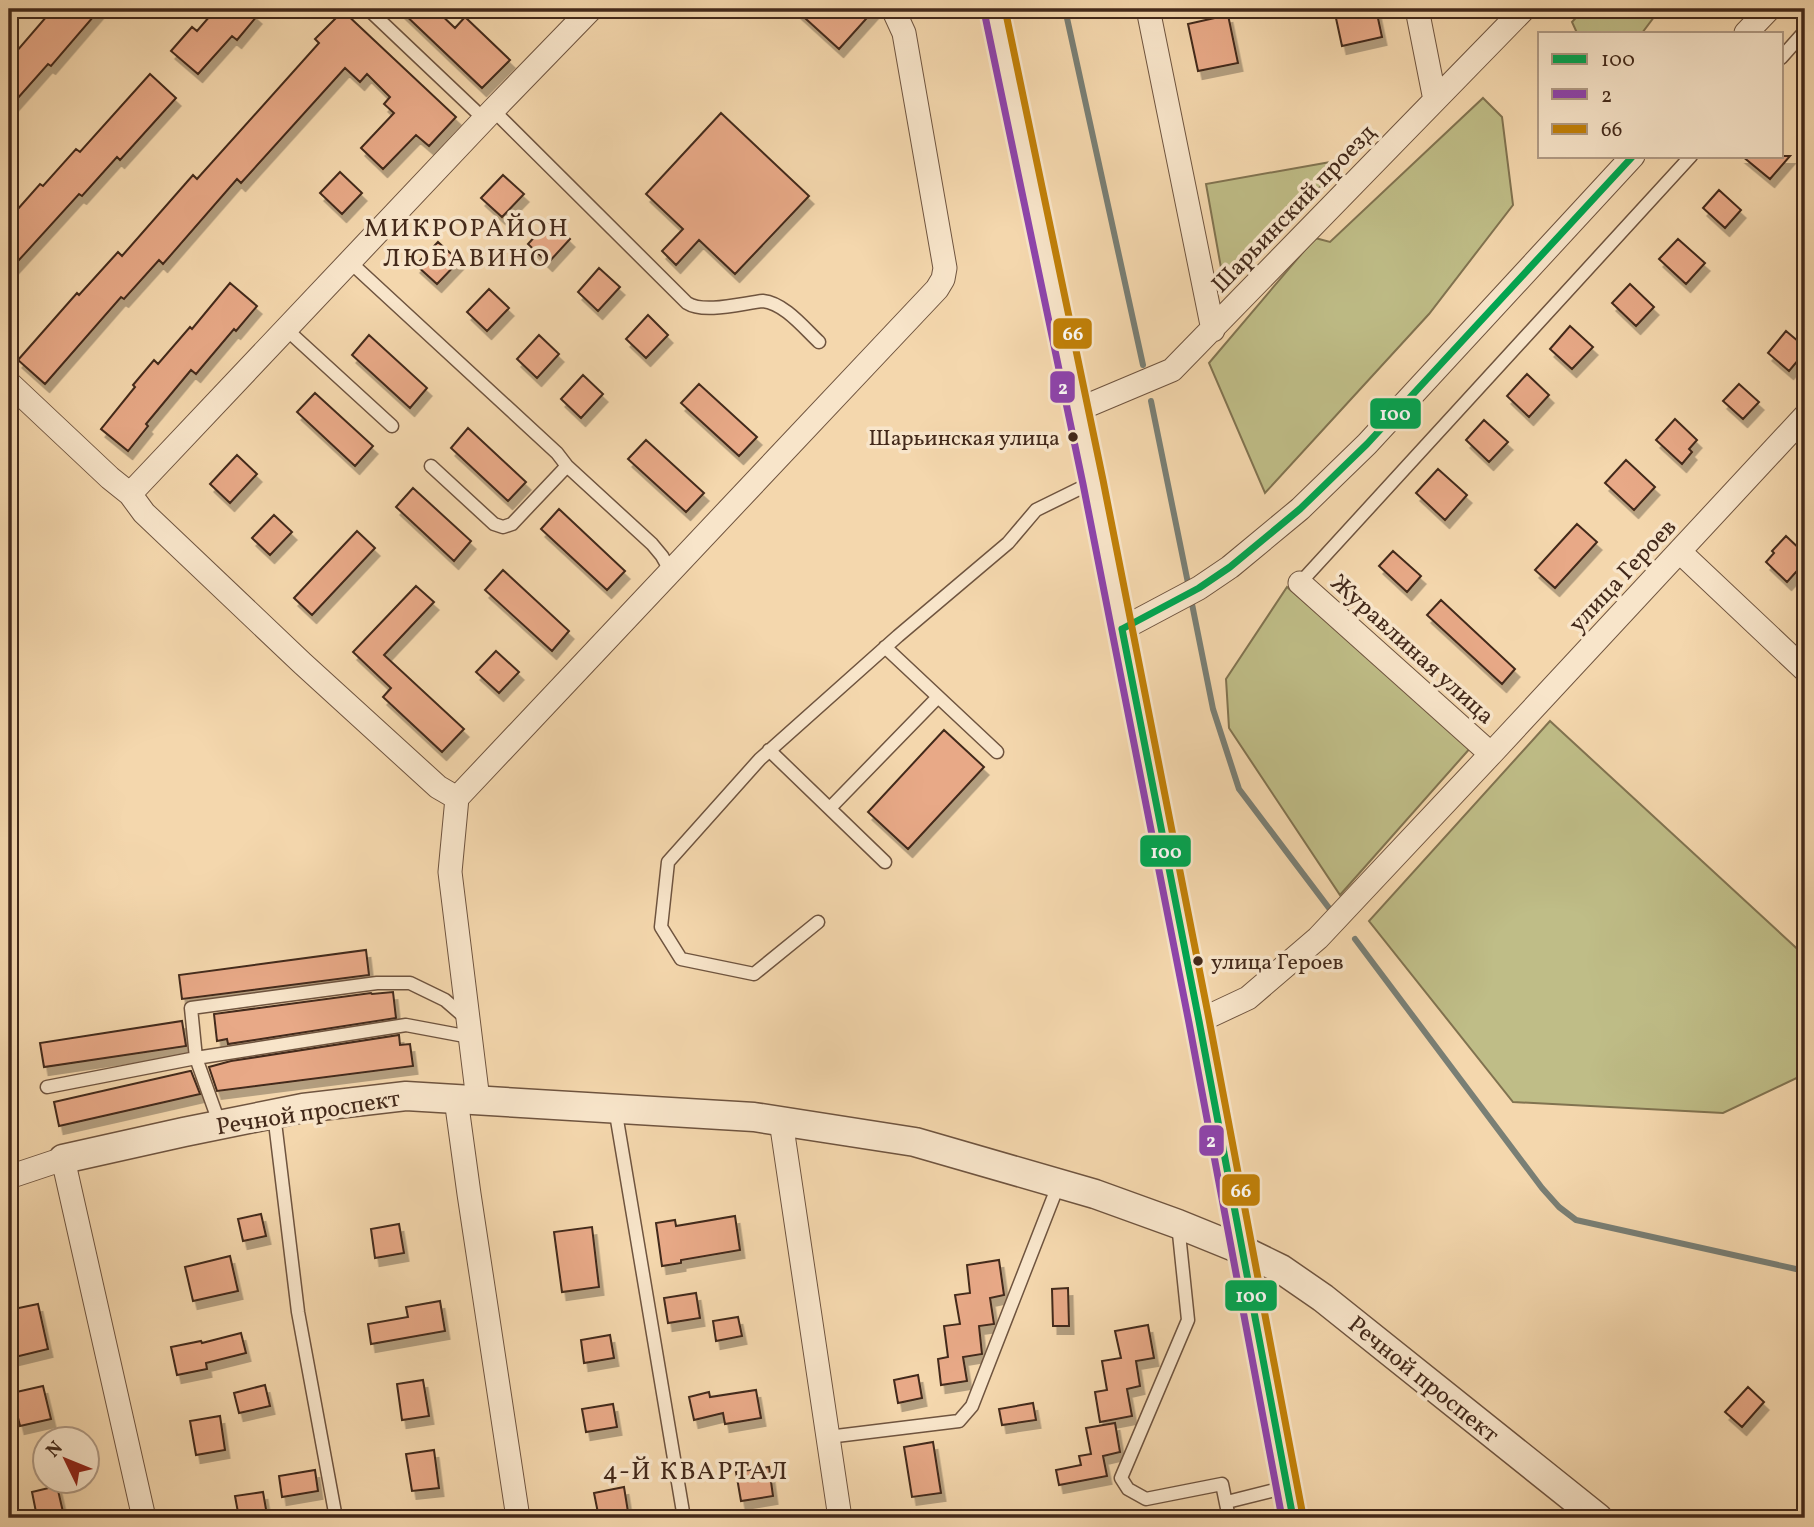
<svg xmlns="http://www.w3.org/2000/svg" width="1814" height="1527" viewBox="0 0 1814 1527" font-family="Vollkorn,serif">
	<defs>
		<filter id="shadow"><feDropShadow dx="4.5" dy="8" stdDeviation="0" flood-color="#0004"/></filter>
	</defs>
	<rect width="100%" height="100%" fill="#f4d7ad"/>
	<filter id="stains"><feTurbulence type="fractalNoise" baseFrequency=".00286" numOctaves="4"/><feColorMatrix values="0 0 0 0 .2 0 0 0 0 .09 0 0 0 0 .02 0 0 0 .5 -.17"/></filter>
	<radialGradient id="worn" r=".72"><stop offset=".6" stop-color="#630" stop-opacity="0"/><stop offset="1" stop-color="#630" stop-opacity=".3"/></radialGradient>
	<path fill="#bfbd87" stroke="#817350" stroke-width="2" d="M1584,9H1660L1642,33H1577L1572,22Z
		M1483,98L1502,117L1513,205L1429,314L1265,493L1209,363L1315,238L1330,242Z
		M1336,161L1335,171L1225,290L1206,184Z
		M1287,587L1472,746L1340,895L1229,728L1226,679Z
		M1550,721L1805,956V1074L1723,1113L1513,1102L1369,921Z"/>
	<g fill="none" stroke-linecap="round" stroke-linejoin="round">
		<path stroke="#797f75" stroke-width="6" d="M1065,9L1143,365
			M1151,401L1189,588
			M1191,599L1213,709L1239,789L1332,912
			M1355,939L1542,1188L1559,1207L1576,1220L1805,1271"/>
	</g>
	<path fill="#e8a987" stroke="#43291a" stroke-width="2" filter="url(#shadow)" d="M53,9H100L51,66L48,64L9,108V60Z
		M216,9H249L257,16L237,40L232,36L198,74L171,51L192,27L197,31Z
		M399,9H435L455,28L465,17L510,60L482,88Z
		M795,9H875L839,49Z
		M1334,9H1376L1382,37L1342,46Z
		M343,11L456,117L429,146L416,135L383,169L361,148L394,113L384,104L390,97L367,74L360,82L345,68L241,183L237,179L163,264L159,260L124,299L121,297L45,384L18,360L77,293L79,295L118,252L122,256L193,175L197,179L319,43L315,39Z
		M1228,15L1238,63L1198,71L1188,24Z
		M150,74L176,98L120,160L117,157L82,196L79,194L9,271V219L40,184L43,186L76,149L80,152Z
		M721,113L809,196L735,274L699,240L676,265L662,251L683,229L646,194Z
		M1742,156H1790L1770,179Z
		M340,172L362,193L342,214L320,193Z
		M503,175L524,194L502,217L481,198Z
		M1719,190L1741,210L1725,228L1703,208Z
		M550,220L570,239L548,263L528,244Z
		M1678,239L1705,263L1686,284L1659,259Z
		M438,242L459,261L437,284L416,265Z
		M599,268L620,287L598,311L578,292Z
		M230,283L257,306L236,331L234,329L196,374L191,370L146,424L148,426L128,451L101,429L135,387L133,385L154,360L158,364L190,327L192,329Z
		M1630,284L1654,307L1636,326L1612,303Z
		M489,289L509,308L487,331L467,312Z
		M648,315L668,335L646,358L626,339Z
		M1570,326L1593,347L1572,369L1550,349Z
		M1786,331L1805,347V352L1789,371L1768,353Z
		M369,335L427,388L410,408L352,355Z
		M539,335L559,354L537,378L517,359Z
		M1527,374L1549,395L1529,417L1507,396Z
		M583,375L603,394L581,418L561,399Z
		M699,384L757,437L739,456L681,403Z
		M1739,384L1759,402L1743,419L1723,401Z
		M315,393L373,446L355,466L297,412Z
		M1675,419L1697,440L1689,449L1692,452L1682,464L1656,440Z
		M1484,420L1508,442L1489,462L1466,440Z
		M468,428L526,482L508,501L451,448Z
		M646,440L704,493L686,512L628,459Z
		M237,455L257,474L230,503L210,484Z
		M1626,460L1655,487L1634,510L1605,483Z
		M1438,469L1467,495L1445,520L1416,493Z
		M413,488L471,541L454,561L396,507Z
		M559,509L625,571L607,590L541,529Z
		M274,515L292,532L270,555L252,538Z
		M1577,524L1597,542L1555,588L1535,570Z
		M357,531L375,548L312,615L294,598Z
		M1786,536L1805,554V562L1787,582L1766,562L1774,553L1772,551Z
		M1393,551L1421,576L1407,592L1379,566Z
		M503,570L569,631L552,651L485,590Z
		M416,586L434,602L384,655L464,729L442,752L383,697L391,688L353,652Z
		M1441,600L1515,669L1502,684L1427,615Z
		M496,651L519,672L499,693L476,672Z
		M944,730L984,767L908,849L868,812Z
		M366,950L369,975L182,999L179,975Z
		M393,992L396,1018L228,1044L227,1039L217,1041L214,1014L371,993L372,994Z
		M182,1021L186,1046L44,1067L40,1043Z
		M399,1035L400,1045L410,1044L413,1066L217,1091L209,1067L231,1061Z
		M190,1071H191L200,1094L59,1126L54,1102Z
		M261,1214L266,1236L243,1241L238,1219Z
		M735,1216L740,1250L681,1260V1263L662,1266L656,1223L675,1220L676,1226Z
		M399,1224L404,1253L375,1258L371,1229Z
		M592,1227L599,1287L562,1292L554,1232Z
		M230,1256L238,1291L193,1301L185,1267Z
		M999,1260L1004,1295L990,1298L994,1324L979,1326L982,1354L963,1357L967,1381L941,1385L938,1359L948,1357L944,1326L960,1324L955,1295L970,1293L967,1265Z
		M1068,1288L1069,1326H1053L1052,1289Z
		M696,1293L700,1318L668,1323L664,1298Z
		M440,1301L445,1331L371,1344L368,1324L408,1317L406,1307Z
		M38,1304L48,1349L15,1357L9,1329V1310Z
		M738,1317L742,1336L716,1341L713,1321Z
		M1148,1325L1154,1358L1136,1361L1140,1386L1127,1389L1132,1416L1100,1422L1095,1392L1107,1390L1102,1361L1121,1358L1115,1331Z
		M241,1333L246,1353L206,1363L207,1369L177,1375L171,1347L201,1341L202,1343Z
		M610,1335L614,1358L584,1363L581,1340Z
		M918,1375L922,1398L898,1403L894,1380Z
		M423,1380L429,1416L402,1420L397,1384Z
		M265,1385L270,1406L239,1413L234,1393Z
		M43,1386L51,1419L20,1426L12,1393Z
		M1748,1387L1764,1402L1742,1427L1725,1412Z
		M756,1390L761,1418L725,1424L723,1413L694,1420L689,1397L709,1392L710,1397Z
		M1033,1403L1036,1420L1002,1425L999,1409Z
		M613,1404L617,1427L586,1432L582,1409Z
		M220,1416L225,1450L196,1455L190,1421Z
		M1115,1423L1120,1452L1103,1456L1107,1476L1059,1485L1056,1470L1081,1465L1079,1456L1091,1454L1086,1428Z
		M933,1442L941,1493L912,1497L904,1447Z
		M434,1450L439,1488L412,1491L406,1454Z
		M769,1467L773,1496L741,1501L736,1472Z
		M315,1470L318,1491L282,1497L279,1476Z
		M57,1486L63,1512L37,1517L32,1492Z
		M624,1487L629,1518H599L594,1493Z
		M263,1492L267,1515L239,1518L235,1496Z"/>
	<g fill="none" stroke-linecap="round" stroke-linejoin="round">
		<g stroke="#6f543f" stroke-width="15">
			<path id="service" d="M368,9L484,119
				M1781,58L1805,31
				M493,110L687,303C704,314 743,303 763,301C784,303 804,328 819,342
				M350,262L557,453L567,466L652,544L662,556L671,572
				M286,329L392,426
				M431,466L494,524L503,527L512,524L567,466
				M1300,583L1691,156
				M885,647L997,752
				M769,750L885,862
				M830,808L938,697
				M818,922L754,974L681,959L661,927L668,862L760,759L898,636L1008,543L1036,510L1093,482
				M47,1087L196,1058L406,1025L470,1037
				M615,1108L684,1518
				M274,1114L298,1312L336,1518
				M220,1125L196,1058L191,1008L377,983H410L445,1000L468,1020
				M1178,1224L1188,1320L1121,1478L1128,1489L1146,1499L1222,1484L1229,1518
				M828,1437L959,1421L972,1406L1059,1183
				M1227,1502L1287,1487"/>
		</g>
		<g stroke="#6f543f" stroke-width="25">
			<path id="minor" d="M994,9L1093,482L1199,1021L1293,1518
				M1148,9L1213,330
				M1417,9L1435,100
				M1746,33L1769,9
				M9,383L110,478L130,494L144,513L302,663L438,787L457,798L937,289L943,279L945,268L904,33L893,9
				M1077,410L1172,370L1524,9
				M130,494L493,110L591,9
				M1680,552L1805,670
				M1300,583L1491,754
				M1122,629L1199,588L1230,567L1300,509L1367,444L1633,156
				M457,798L450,872L478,1100
				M1199,1021L1248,998L1318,938L1491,754L1805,416
				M456,1099L469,1194L518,1518
				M781,1121L840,1518
				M9,1177L63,1159L144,1518"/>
		</g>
		<g stroke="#6f543f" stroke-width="31">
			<path id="tertiary" d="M63,1159L184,1132L303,1108L406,1096L754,1117L915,1142L1095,1194L1178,1224L1242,1250L1281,1269L1323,1298L1598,1518"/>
		</g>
		<use href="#service" stroke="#f8e5ca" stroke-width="12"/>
		<use href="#minor" stroke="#f8e5ca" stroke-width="23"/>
		<use href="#tertiary" stroke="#f8e5ca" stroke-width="28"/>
		<g stroke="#f8e5ca" stroke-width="12">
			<path id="bus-1" d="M1122,629L1199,1021L1293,1518
				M1122,629L1199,588L1230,567L1300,509L1367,444L1633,156"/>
		</g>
		<g stroke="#f8e5ca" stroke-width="12">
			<path id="bus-2" d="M984,11L1083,484L1189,1023L1282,1518"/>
		</g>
		<g stroke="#f8e5ca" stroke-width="12">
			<path id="bus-3" d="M1005,9L1103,480L1209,1019L1303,1516"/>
		</g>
		<use href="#bus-1" stroke="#00a651" stroke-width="7"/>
		<use href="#bus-2" stroke="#8e44ad" stroke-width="7"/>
		<use href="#bus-3" stroke="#c18008" stroke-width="7"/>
	</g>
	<g fill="#43291a" stroke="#f8e5ca" stroke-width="2.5">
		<circle cx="1073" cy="437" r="6"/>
		<circle cx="1198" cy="961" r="6"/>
	</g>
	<g text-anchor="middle" stroke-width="7" stroke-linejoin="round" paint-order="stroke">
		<g font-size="22" fill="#43291a" stroke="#f8e5ca" text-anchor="end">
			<text x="1060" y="445">Шарьинская улица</text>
			<text x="1211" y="969" text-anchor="start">улица Героев</text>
		</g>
		<g font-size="24" fill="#43291a" stroke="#f8e5ca">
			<text transform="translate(1293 208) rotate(-46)" y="8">Шарьинский проезд</text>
			<text transform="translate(1622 575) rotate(-47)" y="8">улица Героев</text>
			<text transform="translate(1413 649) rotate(42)" y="8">Журавлиная улица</text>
			<text transform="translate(308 1112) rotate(-9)" y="8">Речной проспект</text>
			<text transform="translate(1424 1379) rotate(39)" y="8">Речной проспект</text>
		</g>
		<g font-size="26" letter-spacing="2" fill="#43291a" stroke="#f8e5ca">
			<text x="467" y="236">МИКРОРАЙОН<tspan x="467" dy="30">ЛЮБАВИНО</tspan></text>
			<text x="696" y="1479">4-Й КВАРТАЛ</text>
		</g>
	</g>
	<g stroke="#f8e5ca" stroke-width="2.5">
		<rect x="1052" y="317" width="41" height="33" rx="7" fill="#c18008"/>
		<rect x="1049" y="370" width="27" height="34" rx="7" fill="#8e44ad"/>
		<rect x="1369" y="397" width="53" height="33" rx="7" fill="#00a651"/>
		<rect x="1139" y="834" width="53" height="34" rx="7" fill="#00a651"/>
		<rect x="1198" y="1124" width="27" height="33" rx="7" fill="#8e44ad"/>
		<rect x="1221" y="1173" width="40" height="34" rx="7" fill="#c18008"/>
		<rect x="1224" y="1279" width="54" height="33" rx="7" fill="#00a651"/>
	</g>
	<g font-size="19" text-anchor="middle" font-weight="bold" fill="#fff">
		<text x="1073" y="340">66</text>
		<text x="1063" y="394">2</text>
		<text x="1395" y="420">100</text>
		<text x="1166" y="858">100</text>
		<text x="1211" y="1147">2</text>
		<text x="1241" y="1197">66</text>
		<text x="1251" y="1302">100</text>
	</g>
	<rect width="1814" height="1527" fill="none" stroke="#f4d7ad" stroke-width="35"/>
	<rect x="10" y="10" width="1793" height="1506" fill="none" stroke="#43291a" stroke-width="3.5"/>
	<rect x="18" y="18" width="1779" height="1492" fill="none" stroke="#43291a" stroke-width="2"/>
	<rect x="1538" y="32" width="245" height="126" fill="#f8e5ca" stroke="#b09a84" stroke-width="2"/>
	<rect x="1552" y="54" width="35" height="10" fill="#00a651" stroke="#b09a84" stroke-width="2"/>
	<text x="1601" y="66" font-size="21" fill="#43291a">100</text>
	<rect x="1552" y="89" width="35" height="10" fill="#8e44ad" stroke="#b09a84" stroke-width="2"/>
	<text x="1601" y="102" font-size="21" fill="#43291a">2</text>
	<rect x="1552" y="124" width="35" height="10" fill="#c18008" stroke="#b09a84" stroke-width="2"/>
	<text x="1601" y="136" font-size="21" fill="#43291a">66</text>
	<g transform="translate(66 1460) rotate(313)"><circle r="33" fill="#f8e5ca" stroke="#b09a84" stroke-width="2"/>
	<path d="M0-5L12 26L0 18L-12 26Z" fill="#8f2418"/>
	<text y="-10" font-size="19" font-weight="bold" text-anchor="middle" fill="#43291a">N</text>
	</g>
	<rect width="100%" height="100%" filter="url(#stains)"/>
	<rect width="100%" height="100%" fill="url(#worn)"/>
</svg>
